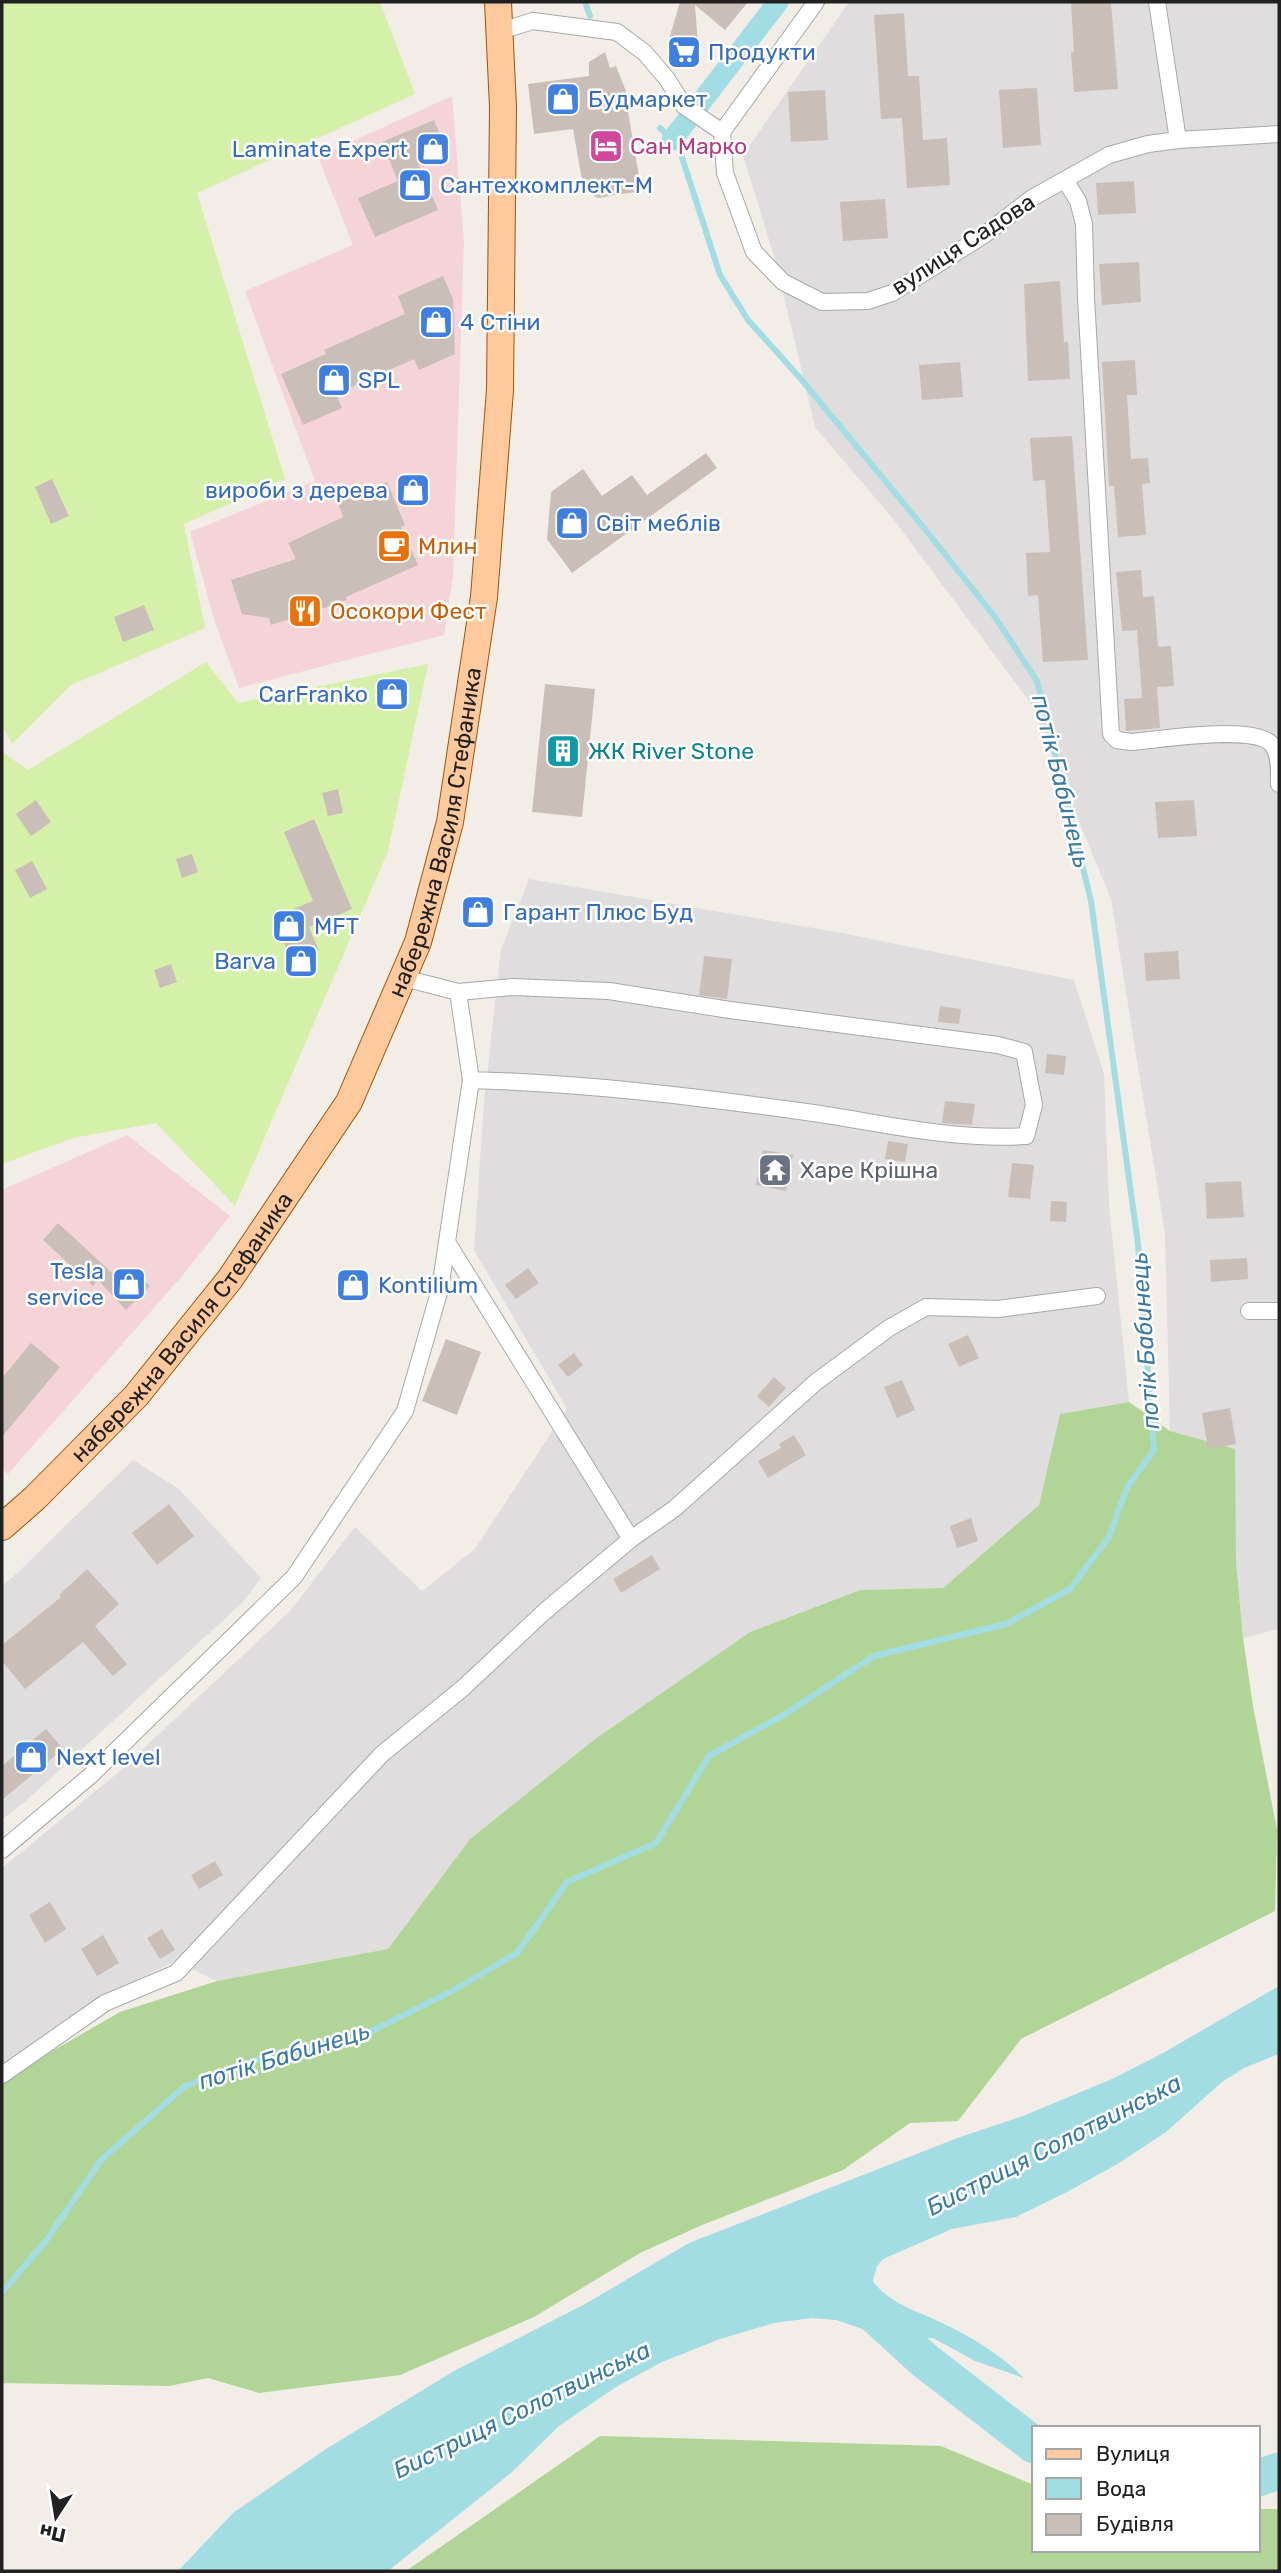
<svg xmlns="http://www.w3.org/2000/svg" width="1281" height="2573" viewBox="0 0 1281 2573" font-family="Rubik,sans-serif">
	<rect width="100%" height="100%" fill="#f2ede6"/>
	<path fill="#dfddde" d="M849,2H1279V1629L1243,1638L1236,1561L1208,1449L1170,1431L1165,1234L1111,899L1030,702L894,520L815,427L776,263L743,155Z
		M529,879L842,933L1074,980L1104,1074L1109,1205L1129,1402L1060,1414L1039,1505L943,1588L860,1590L750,1632L595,1739L470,1839L388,1949L217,1981L176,1961L102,1996L2,2066V1868L114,1776L290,1611L355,1527L422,1591L475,1549L567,1409L474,1250L484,1102L501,949Z
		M133,1460L179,1489L261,1578L242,1603L28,1799L2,1820V1585L14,1576Z"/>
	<path fill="#f4d4d7" d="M452,96L464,241L453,576L444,635L239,688L214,619L190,532L315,481L245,291L353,245L318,157Z
		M127,1135L230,1216L182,1276L8,1474L2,1469V1190Z"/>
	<path fill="#d5f0a8" d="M2,2H380L415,94L197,193L285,479L184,524L205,628L71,685L12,744L2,725Z
		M206,662L238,703L428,664L388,851L235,1206L156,1123L73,1138L2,1164V752L28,770Z"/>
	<path fill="#b1d597" d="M1129,1402L1170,1431L1235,1449L1236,1561L1243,1638L1253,1706L1277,1830L1275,1911L1021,2039L958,2121L910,2123L843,2170L702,2225L640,2253L534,2317L400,2375L259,2393L208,2378L169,2386L2,2383V2080L120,2012L217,1981L388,1949L470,1839L595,1739L750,1632L860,1590L943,1588L1039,1505L1060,1414Z
		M600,2436L941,2446L1034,2485V2550H1258V2509H1279V2571H406Z"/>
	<path fill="#a3dde4" d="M1279,1986V2054L1244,2068L1222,2082L1166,2132L1119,2163L1069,2191L1016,2217L952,2229L883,2259L877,2266L873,2281C889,2304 918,2311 942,2323C972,2337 1001,2355 1024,2378L975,2361L933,2338H889L836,2320L812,2318L774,2323L720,2339L662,2362L616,2387L559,2426L511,2473L388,2571H178L233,2513L326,2449L454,2371L585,2304L689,2243L960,2137L1023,2116L1112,2079L1163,2053Z"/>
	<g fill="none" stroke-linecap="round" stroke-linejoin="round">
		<path stroke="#a3dde4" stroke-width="6" d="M585,2L590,16
			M2,2292L45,2242L101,2160L185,2086L256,2060L362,2036L454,1990L517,1953L567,1882L656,1843L709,1756L785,1714L874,1656L1006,1624L1070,1589L1109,1537L1127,1487L1154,1450L1138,1244L1091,901L1037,681L995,617L924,528L801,379L748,320L720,275L678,145L660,128"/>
		<path stroke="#a3dde4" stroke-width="21" d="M672,140L778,2"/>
		<path stroke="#a3dde4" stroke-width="37" d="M865,2306L924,2360L1034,2445
			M1258,2478L1279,2471"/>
	</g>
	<path fill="#cabeb9" d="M680,2H748L725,30L695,5L698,46L692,54L682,57L673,52L668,43Z
		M1071,2H1111L1118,89L1074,92L1071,53L1074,52Z
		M904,13L908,76H919L923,140L947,138L950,185L907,188L902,118L881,119L874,15Z
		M605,52L610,68L616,66L629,99L626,100L640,182L635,192L598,198L594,196L586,180H582L573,129L534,134L528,84L589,76V62Z
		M1037,88L1041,145L1003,148L999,90Z
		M825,90L828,140L791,142L788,92Z
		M434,120L448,153L419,165L438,210L375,237L358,198L398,181L382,142Z
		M1134,181L1136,213L1098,215L1096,183Z
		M885,199L888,238L843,241L840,202Z
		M1139,262L1141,302L1102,305L1099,264Z
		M443,276L453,299L455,354L419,370L414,359L336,394L342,408L303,425L281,374L326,354L324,350L405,314L398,296Z
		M1060,281L1064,342H1068L1070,379L1028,381L1024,284Z
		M1135,360L1137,395H1127L1131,459L1148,458L1150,483L1142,484L1146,535L1118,537L1114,486H1109L1102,362Z
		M960,362L963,397L922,400L919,365Z
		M1072,436L1088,660L1043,662L1038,595L1028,596L1026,553L1050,552L1045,480L1033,481L1030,438Z
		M706,453L717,468L572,573L547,539L551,492L583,469L602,496L632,475L647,495Z
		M52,479L69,516L51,524L35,487Z
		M387,482L405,525L401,527L418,565L346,597L347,600L321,609L308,622L289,619L271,625L269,618L242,614L231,580L296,559L288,543L343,517L338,503Z
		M1141,570L1143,597L1154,596L1158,647L1171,646L1174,686L1157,687L1160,728L1126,731L1124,699L1142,698L1137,630L1122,631L1116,572Z
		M144,605L154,630L123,642L114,617Z
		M545,684L595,689L582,817L532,812Z
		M338,789L343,813L328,816L322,793Z
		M36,800L51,822L31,836L16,814Z
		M1194,800L1197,836L1158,838L1155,802Z
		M314,819L352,909L309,927L318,949L313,967L298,976L273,917L313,901L284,832Z
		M192,854L198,872L182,878L176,859Z
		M32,861L47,889L30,898L15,870Z
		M1178,951L1180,979L1146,981L1144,953Z
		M704,956L732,959L727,999L699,995Z
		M171,964L177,982L160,988L154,970Z
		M940,1006L961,1009L959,1024L938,1022Z
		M1047,1054L1066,1056L1064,1075L1045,1073Z
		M945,1101L975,1104L972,1125L942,1123Z
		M888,1141L908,1144L905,1162L885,1159Z
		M763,1150L793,1155L786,1191L756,1185Z
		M1012,1163L1034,1165L1030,1199L1008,1197Z
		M1241,1181L1244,1217L1207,1219L1205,1183Z
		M1051,1201L1067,1202L1066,1222L1050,1221Z
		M58,1223L123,1283L135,1271L150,1286L126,1310L98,1280L93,1286L43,1240Z
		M1247,1258L1248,1279L1211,1282L1210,1260Z
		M528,1268L539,1283L516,1299L505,1285Z
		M968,1335L979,1358L959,1367L948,1344Z
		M446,1339L481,1352L457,1415L422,1401Z
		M31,1343L60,1367L2,1437V1378Z
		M574,1353L583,1365L568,1377L558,1365Z
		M774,1377L786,1388L769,1407L757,1396Z
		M902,1380L915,1410L897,1418L884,1387Z
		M1230,1408L1236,1444L1208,1449L1202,1413Z
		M794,1435L806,1455L768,1478L758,1461L781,1448L779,1444Z
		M169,1504L194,1536L157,1565L132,1533Z
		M971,1518L978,1541L957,1548L950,1526Z
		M652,1555L660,1569L621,1593L613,1579Z
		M87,1569L119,1604L95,1626L127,1664L113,1676L83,1642L25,1689L2,1661V1645L61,1597L59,1595Z
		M46,1729L63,1749L2,1800V1766Z
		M215,1861L223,1875L199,1889L191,1875Z
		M50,1902L66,1929L45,1943L29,1915Z
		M162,1929L175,1950L160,1959L147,1938Z
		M103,1935L119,1963L97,1976L81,1949Z"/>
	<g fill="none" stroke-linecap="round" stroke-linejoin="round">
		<g stroke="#a8a8a8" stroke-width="18">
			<path id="minor" d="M1157,2L1178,140
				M500,31L533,21L617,32L645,53L667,79L684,106L722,132L725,173L754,252L783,282L822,302L868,301L892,293L984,235L1032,198L1109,155L1148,144L1178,140L1279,134
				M722,132L816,2
				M1065,180L1078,201L1084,224L1086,298L1111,734L1117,740L1131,742C1159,740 1258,723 1273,746C1280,756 1279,772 1279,784
				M458,992L513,987L609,991L730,1010L998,1045L1024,1052L1034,1105L1026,1136C949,1141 875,1121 799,1111C690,1096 581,1083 471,1080
				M447,1242L631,1539
				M1249,1311H1279
				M2,1850L90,1776L294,1577L405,1411L440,1289L471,1080L458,992L404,978
				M2,2075L105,2003L176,1973L382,1754L463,1688L544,1612L631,1539L674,1509L816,1382L889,1328L926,1307L998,1309L1097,1296"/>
		</g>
		<g stroke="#9d5600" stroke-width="28">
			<g id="primary">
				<path id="s1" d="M2,1527L35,1498L136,1396L230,1279L349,1102L418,942L450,822L484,597L500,390L503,107L498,2"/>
			</g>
		</g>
		<use href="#minor" stroke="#fff" stroke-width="16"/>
		<use href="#primary" stroke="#ffc99e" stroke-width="26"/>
	</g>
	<defs>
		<g id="supermarket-square" transform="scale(1.75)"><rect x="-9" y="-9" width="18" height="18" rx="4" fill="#3f7fe0" stroke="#fff"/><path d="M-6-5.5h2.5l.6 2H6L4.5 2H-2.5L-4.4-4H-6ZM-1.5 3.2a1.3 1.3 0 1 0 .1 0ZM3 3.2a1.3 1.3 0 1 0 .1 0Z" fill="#fff"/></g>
		<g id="shop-square" transform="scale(1.75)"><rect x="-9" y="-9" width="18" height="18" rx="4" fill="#3f7fe0" stroke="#fff"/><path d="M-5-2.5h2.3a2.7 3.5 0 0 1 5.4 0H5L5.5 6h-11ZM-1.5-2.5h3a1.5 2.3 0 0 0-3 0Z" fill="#fff"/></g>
		<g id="hotel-square" transform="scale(1.75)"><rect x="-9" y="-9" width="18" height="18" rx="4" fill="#d1479c" stroke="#fff"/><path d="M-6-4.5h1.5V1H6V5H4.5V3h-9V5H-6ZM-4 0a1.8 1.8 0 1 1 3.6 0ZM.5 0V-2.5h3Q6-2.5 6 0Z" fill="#fff"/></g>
		<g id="cafe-square" transform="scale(1.75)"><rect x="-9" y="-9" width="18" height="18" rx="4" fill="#e8710a" stroke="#fff"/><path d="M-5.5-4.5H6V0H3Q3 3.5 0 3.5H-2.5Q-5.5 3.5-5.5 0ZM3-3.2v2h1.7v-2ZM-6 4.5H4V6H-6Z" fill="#fff"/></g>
		<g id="restaurant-square" transform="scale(1.75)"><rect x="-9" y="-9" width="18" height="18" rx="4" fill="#e8710a" stroke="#fff"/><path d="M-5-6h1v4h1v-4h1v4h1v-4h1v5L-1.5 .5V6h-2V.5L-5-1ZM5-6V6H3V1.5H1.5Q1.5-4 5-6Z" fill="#fff"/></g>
		<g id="building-square" transform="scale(1.75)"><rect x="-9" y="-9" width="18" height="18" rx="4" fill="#0f9aa8" stroke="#fff"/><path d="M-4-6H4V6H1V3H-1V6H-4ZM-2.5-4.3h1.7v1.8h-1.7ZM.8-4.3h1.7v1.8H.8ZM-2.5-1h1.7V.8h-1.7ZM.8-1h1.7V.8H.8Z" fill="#fff"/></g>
		<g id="temple-square" transform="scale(1.75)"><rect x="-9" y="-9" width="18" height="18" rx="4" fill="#6b7280" stroke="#fff"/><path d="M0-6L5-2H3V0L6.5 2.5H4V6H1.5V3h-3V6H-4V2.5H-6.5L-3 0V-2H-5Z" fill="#fff"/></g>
	</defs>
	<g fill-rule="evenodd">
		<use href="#supermarket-square" x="684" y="52"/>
		<use href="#shop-square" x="563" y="99"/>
		<use href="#hotel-square" x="606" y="146"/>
		<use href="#shop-square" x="433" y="149"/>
		<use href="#shop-square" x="415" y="185"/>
		<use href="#shop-square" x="436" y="322"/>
		<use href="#shop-square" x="334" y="380"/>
		<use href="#shop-square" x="413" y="490"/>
		<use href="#shop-square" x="572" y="523"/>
		<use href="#cafe-square" x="394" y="546"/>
		<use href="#restaurant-square" x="305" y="611"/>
		<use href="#shop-square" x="392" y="694"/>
		<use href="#building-square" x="563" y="751"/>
		<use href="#shop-square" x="478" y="912"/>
		<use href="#shop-square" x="289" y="926"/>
		<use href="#shop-square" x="301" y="961"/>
		<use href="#temple-square" x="775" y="1170"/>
		<use href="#shop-square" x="129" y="1284"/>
		<use href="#shop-square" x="353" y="1285"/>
		<use href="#shop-square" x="31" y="1757"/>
	</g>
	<g text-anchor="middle" stroke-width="5" stroke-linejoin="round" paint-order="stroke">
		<g font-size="23" fill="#366cbe" stroke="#fff" text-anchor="start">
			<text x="708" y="60">Продукти</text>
			<text x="588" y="107">Будмаркет</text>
			<text x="408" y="157" text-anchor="end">Laminate Expert</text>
			<text x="440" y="193">Сантехкомплект-М</text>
			<text x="460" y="330">4 Стіни</text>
			<text x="358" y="388">SPL</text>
			<text x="388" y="498" text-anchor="end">вироби з дерева</text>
			<text x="596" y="531">Світ меблів</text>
			<text x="368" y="702" text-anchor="end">CarFranko</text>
			<text x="503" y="920">Гарант Плюс Буд</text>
			<text x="314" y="934">MFT</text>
			<text x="276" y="969" text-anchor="end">Barva</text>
			<text x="104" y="1279" text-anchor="end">Tesla<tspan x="104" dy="26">service</tspan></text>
			<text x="378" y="1293">Kontilium</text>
			<text x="56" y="1765">Next level</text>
		</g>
		<g font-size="23" fill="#b23c85" stroke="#fff" text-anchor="start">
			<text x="630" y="154">Сан Марко</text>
		</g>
		<g font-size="23" fill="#212121" stroke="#fff">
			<text transform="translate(963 244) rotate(-33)" y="8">вулиця Садова</text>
			<text dy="8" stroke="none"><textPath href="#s1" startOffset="836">набережна Василя Стефаника</textPath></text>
			<text dy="8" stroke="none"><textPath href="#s1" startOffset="270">набережна Василя Стефаника</textPath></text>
		</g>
		<g font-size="23" fill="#c56008" stroke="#fff" text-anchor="start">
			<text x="418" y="554">Млин</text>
			<text x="330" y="619">Осокори Фест</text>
		</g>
		<g font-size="23" fill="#0d838f" stroke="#fff" text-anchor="start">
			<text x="588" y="759">ЖК River Stone</text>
		</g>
		<g font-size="23" fill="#5b616d" stroke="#fff" text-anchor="start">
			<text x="800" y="1178">Харе Крішна</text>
		</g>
		<g font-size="24" font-style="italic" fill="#3b7ba2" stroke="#fff">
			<text transform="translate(1061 781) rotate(76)" y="8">потік Бабинець</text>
			<text transform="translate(1145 1341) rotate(-94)" y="8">потік Бабинець</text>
			<text transform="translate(284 2056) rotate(-17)" y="8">потік Бабинець</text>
			<text transform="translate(1054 2145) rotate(-27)" y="8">Бистриця Солотвинська</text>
			<text transform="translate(522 2410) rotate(-26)" y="8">Бистриця Солотвинська</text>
		</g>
	</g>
	<rect width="1281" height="2573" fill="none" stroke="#212121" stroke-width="7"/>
	<rect x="1032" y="2426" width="228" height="126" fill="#ffffff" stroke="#a6a6a6" stroke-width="2"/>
	<rect x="1046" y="2449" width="35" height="10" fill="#ffc99e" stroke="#a6a6a6" stroke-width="2"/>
	<text x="1096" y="2461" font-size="21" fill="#212121">Вулиця</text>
	<rect x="1046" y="2478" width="35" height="21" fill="#a3dde4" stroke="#a6a6a6" stroke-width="2"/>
	<text x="1096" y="2496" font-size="21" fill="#212121">Вода</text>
	<rect x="1046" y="2514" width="35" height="21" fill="#cabeb9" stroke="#a6a6a6" stroke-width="2"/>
	<text x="1096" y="2531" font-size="21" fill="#212121">Будівля</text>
	<g transform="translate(56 2517) rotate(192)" stroke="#ffffff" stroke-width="5" paint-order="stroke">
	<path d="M0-5L12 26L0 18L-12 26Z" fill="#212121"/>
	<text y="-10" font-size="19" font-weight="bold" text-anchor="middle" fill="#212121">Пн</text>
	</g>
</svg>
